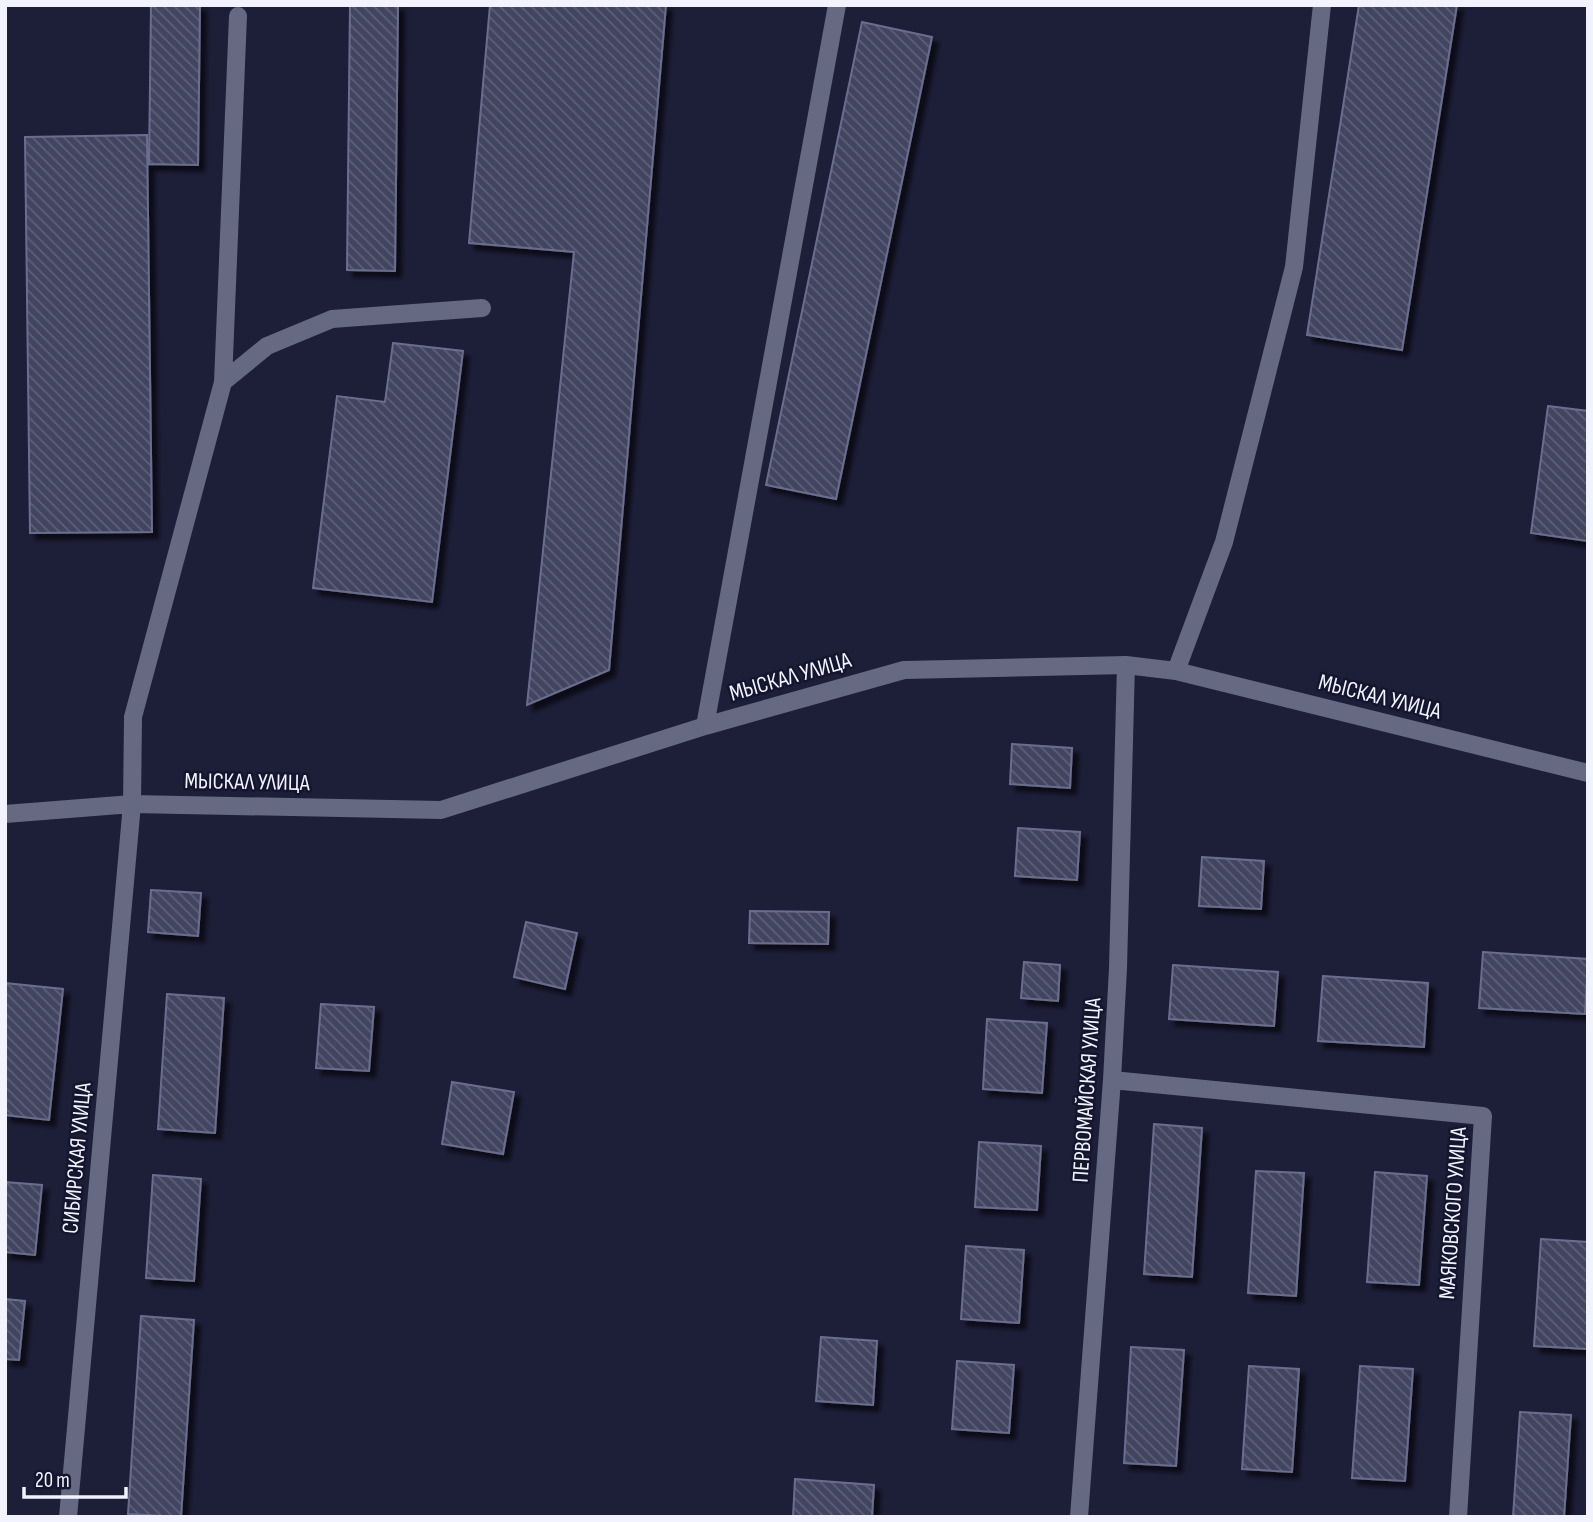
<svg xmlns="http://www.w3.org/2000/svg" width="1593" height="1522" viewBox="0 0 1593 1522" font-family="'Sofia Sans Condensed',sans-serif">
	<defs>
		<pattern id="building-back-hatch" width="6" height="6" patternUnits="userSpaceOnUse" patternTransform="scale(1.75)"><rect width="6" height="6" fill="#424461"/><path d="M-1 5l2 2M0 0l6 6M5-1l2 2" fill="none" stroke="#5e5f79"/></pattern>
		<filter id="shadow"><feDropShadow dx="6" dy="6" stdDeviation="2" flood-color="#0009"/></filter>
	</defs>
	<rect width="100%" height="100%" fill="#1d1e38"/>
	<path fill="url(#building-back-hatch)" stroke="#6b6e8e" stroke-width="2" filter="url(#shadow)" d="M151,5H200L198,165L149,164Z
		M350,5H398L395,271L347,270Z
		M490,5H666L609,670L527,705L574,252L469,243Z
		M1359,5H1457L1402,350L1307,335Z
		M862,22L932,37L836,499L766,485Z
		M147,135L152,532L30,533L25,137Z
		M393,343L463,351L432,602L313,588L337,396L385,402Z
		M1548,406L1588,411V541L1531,533Z
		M1012,744L1072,748L1070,788L1010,784Z
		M1018,828L1080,832L1077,880L1015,876Z
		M1202,857L1264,861L1261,909L1199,906Z
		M151,890L201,893L198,936L148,932Z
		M750,911L829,912L828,944L749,943Z
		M526,922L577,933L565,989L514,977Z
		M1483,952L1588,959L1585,1014L1479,1008Z
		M1024,962L1060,965L1058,1001L1021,998Z
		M1173,965L1278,972L1274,1026L1169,1019Z
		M1323,976L1428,983L1424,1047L1318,1041Z
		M5,983L63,989L49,1120L5,1115Z
		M167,994L224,998L215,1133L158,1129Z
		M321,1004L374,1007L369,1071L316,1068Z
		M987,1019L1047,1023L1042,1093L983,1089Z
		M452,1082L514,1092L503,1154L442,1144Z
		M1154,1124L1202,1128L1192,1277L1144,1274Z
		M979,1142L1041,1146L1037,1210L975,1207Z
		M1256,1171L1304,1173L1296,1296L1248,1293Z
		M1375,1172L1427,1176L1419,1285L1367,1282Z
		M153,1175L201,1179L194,1281L146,1278Z
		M5,1182L42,1185L35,1255L5,1252Z
		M1541,1239L1588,1242L1587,1349L1534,1346Z
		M966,1246L1024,1250L1019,1323L961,1319Z
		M5,1299L25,1301L19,1360L5,1359Z
		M141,1316L194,1320L181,1517L128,1514Z
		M821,1337L877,1341L873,1405L816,1401Z
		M1131,1347L1184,1350L1176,1466L1124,1463Z
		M957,1361L1014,1365L1009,1433L952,1429Z
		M1249,1366L1299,1369L1292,1472L1242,1469Z
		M1360,1366L1413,1369L1405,1481L1352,1478Z
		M1520,1412L1571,1415L1564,1517H1513Z
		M795,1479L874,1485L872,1517H793Z"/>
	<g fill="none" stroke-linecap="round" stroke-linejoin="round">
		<path stroke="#666982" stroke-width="18" d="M223,382L238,16
			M1176,671L1224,542L1294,267L1322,5
			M705,726L837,5
			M5,814L132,804L441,810L705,726L904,670L1126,665L1176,671L1588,773
			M1112,1080L1483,1116L1458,1517
			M68,1517L132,804L133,717L223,382L267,346L332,319L482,308
			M1079,1517L1112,1080L1118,968L1126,665"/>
	</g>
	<g text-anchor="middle" stroke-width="5" stroke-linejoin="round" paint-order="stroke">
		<g font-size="23" fill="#f2f3fe" stroke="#14152e">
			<text transform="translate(790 676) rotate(-16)" y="8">МЫСКАЛ УЛИЦА</text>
			<text transform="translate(1380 696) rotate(14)" y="8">МЫСКАЛ УЛИЦА</text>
			<text transform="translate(247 781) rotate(1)" y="8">МЫСКАЛ УЛИЦА</text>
			<text transform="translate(1086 1090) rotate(-86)" y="8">ПЕРВОМАЙСКАЯ УЛИЦА</text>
			<text transform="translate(76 1158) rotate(-85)" y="8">СИБИРСКАЯ УЛИЦА</text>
			<text transform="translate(1452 1213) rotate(-86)" y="8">МАЯКОВСКОГО УЛИЦА</text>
		</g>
	</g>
	<rect width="1593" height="1522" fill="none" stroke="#f2f3fe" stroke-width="14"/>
	<path d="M24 1487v10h102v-10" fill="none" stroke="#f2f3fe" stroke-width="3.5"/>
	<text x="35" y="1487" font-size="21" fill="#f2f3fe" stroke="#14152e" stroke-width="5" paint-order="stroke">20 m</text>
</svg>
